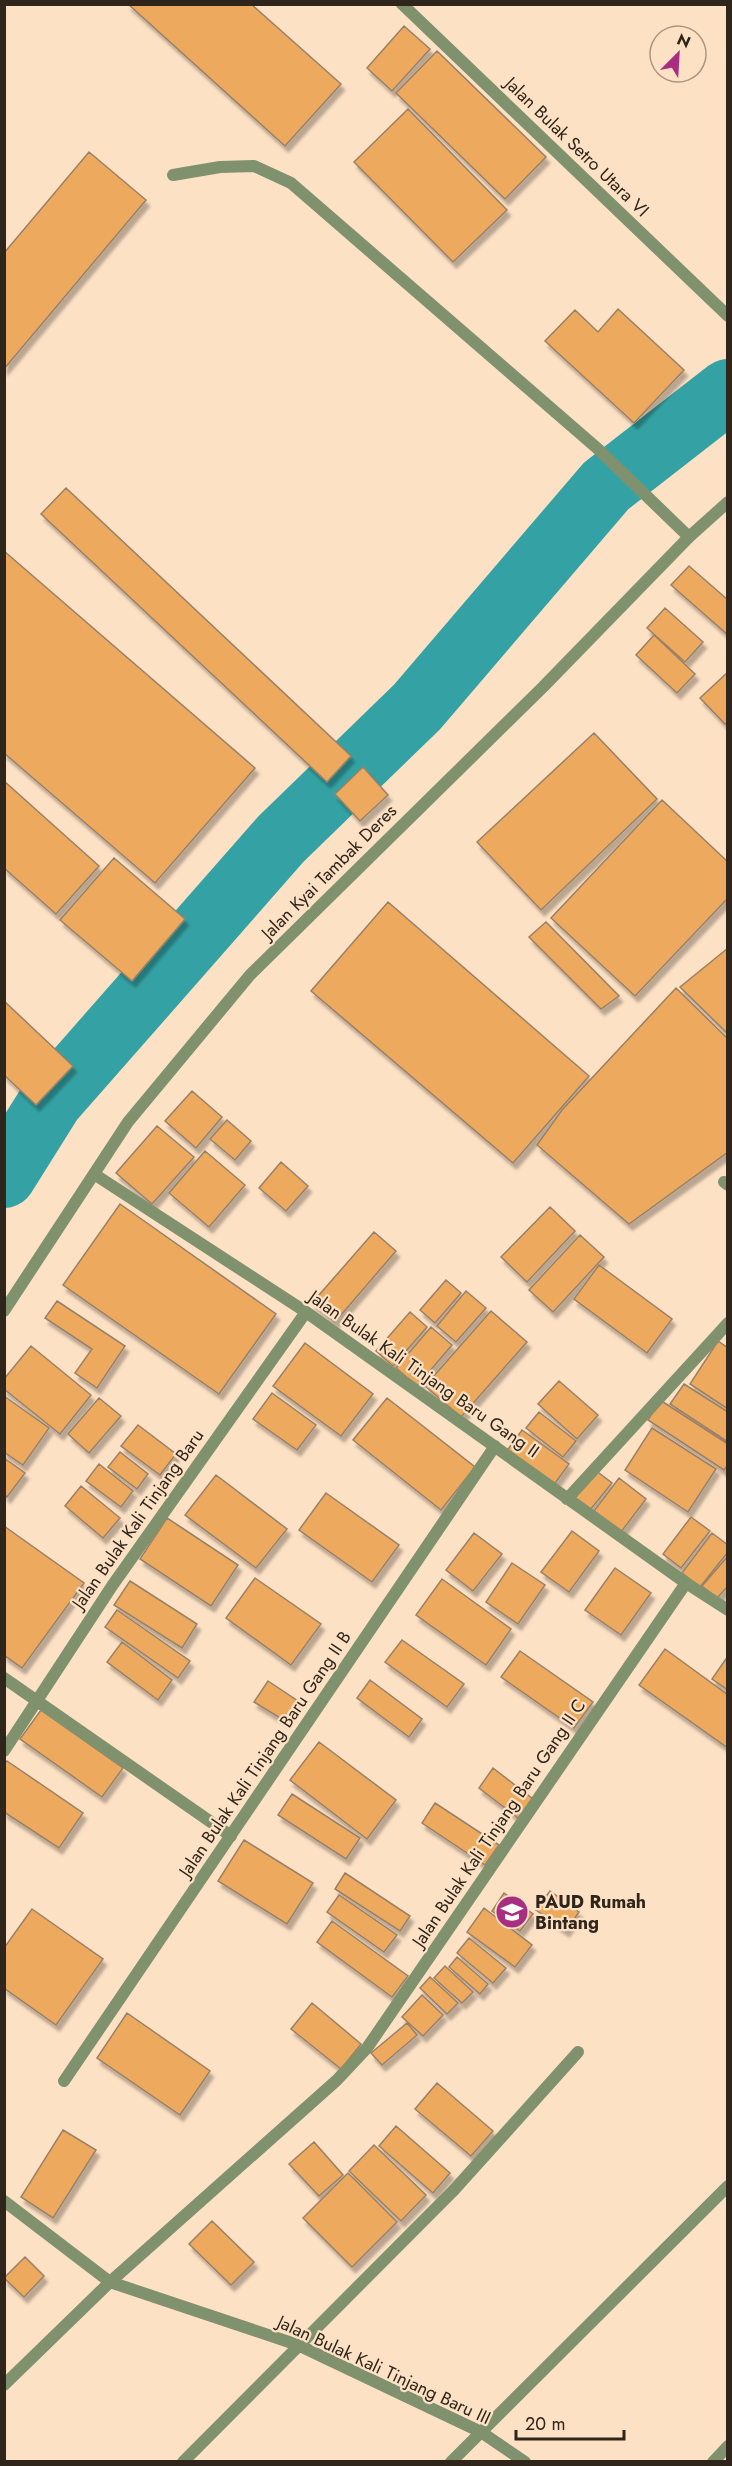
<svg xmlns="http://www.w3.org/2000/svg" width="732" height="2466" viewBox="0 0 732 2466" font-family="Jost,sans-serif">
	<defs>
		<filter id="shadow"><feDropShadow dx="3.5" dy="6" stdDeviation="1.5" flood-color="#0004"/></filter>
	</defs>
	<rect width="100%" height="100%" fill="#fde1c5"/>
	<g fill="none" stroke-linecap="round" stroke-linejoin="round">
		<path stroke="#34a2a4" stroke-width="64" d="M4,1176L51,1101L281,839L417,707L606,486L728,391"/>
	</g>
	<path fill="#edaa5f" stroke="#998066" stroke-width="1.5" filter="url(#shadow)" d="M128,4H251L341,84L285,146Z
		M404,26L430,49L392,91L367,68Z
		M437,51L546,157L505,199L396,93Z
		M408,109L507,210L453,262L354,162Z
		M89,152L146,200L4,369V253Z
		M618,309L684,370L634,423L545,341L575,310L598,332Z
		M66,488L351,756L327,782L41,514Z
		M4,551L255,768L155,883L4,753Z
		M689,566L728,600V635L671,585Z
		M665,608L703,642L685,662L647,628Z
		M654,635L695,674L677,693L636,655Z
		M728,672V722L725,724L700,698Z
		M594,733L657,799L541,910L477,842Z
		M363,767L388,795L360,821L335,794Z
		M4,781L99,866L56,914L4,868Z
		M662,800L728,862V898L635,996L551,918Z
		M114,858L185,919L132,981L60,920Z
		M388,902L589,1076L513,1163L311,991Z
		M546,922L619,996L601,1009L529,937Z
		M728,948V1034L680,987Z
		M676,988L728,1039V1152L629,1224L537,1145L562,1110Z
		M4,1001L73,1066L36,1105L4,1075Z
		M192,1091L222,1117L196,1148L165,1121Z
		M227,1120L251,1141L235,1160L210,1139Z
		M157,1126L194,1157L152,1204L116,1173Z
		M205,1151L245,1185L209,1227L169,1193Z
		M281,1162L308,1186L286,1211L259,1188Z
		M120,1204L276,1314L219,1394L63,1285Z
		M550,1207L575,1231L527,1282L501,1257Z
		M374,1232L396,1251L335,1322L312,1303Z
		M580,1235L604,1257L553,1312L529,1290Z
		M599,1265L672,1319L647,1353L574,1299Z
		M446,1280L461,1293L435,1323L420,1310Z
		M466,1291L486,1308L456,1342L437,1326Z
		M57,1301L125,1346L97,1388L75,1373L92,1349L45,1318Z
		M491,1311L527,1342L461,1417L425,1386Z
		M410,1312L427,1327L393,1366L376,1351Z
		M431,1327L452,1345L417,1386L396,1368Z
		M718,1341L728,1348V1409L690,1384Z
		M305,1343L373,1394L341,1436L273,1386Z
		M31,1346L91,1395L60,1434L4,1389V1379Z
		M559,1381L598,1415L577,1439L538,1404Z
		M684,1384L728,1412V1442L670,1404Z
		M272,1393L316,1425L297,1450L253,1419Z
		M4,1396L49,1428L23,1465L4,1452Z
		M99,1398L121,1416L89,1453L68,1434Z
		M387,1398L475,1467L441,1510L353,1440Z
		M660,1400L728,1444V1465L724,1470L648,1420Z
		M539,1412L576,1441L563,1457L526,1428Z
		M138,1425L176,1454L160,1475L121,1446Z
		M652,1428L716,1469L688,1512L625,1470Z
		M522,1430L569,1464L553,1486L506,1452Z
		M120,1452L148,1474L137,1489L108,1467Z
		M4,1458L25,1473L7,1497L4,1494Z
		M99,1464L133,1491L121,1507L86,1481Z
		M595,1470L612,1483L590,1510L574,1498Z
		M216,1475L287,1529L256,1568L185,1515Z
		M619,1478L646,1499L621,1532L594,1511Z
		M81,1486L120,1518L103,1538L65,1506Z
		M326,1493L399,1545L372,1582L299,1530Z
		M691,1517L710,1531L681,1568L663,1554Z
		M167,1518L238,1565L211,1606L140,1559Z
		M4,1526L84,1583L22,1668L4,1655Z
		M572,1531L599,1551L569,1592L541,1572Z
		M474,1533L502,1554L473,1591L446,1570Z
		M712,1533L728,1545V1552L700,1587L682,1573Z
		M728,1556V1586L717,1598L702,1586Z
		M512,1563L545,1585L518,1624L486,1602Z
		M615,1568L651,1593L621,1635L585,1610Z
		M255,1578L321,1624L291,1665L226,1618Z
		M442,1579L511,1629L486,1665L416,1615Z
		M130,1581L197,1624L182,1648L114,1605Z
		M117,1610L190,1661L178,1678L105,1627Z
		M402,1640L464,1684L447,1707L385,1662Z
		M122,1642L172,1680L158,1700L107,1662Z
		M665,1649L728,1695V1748L639,1685Z
		M520,1651L593,1702L574,1728L501,1677Z
		M728,1656V1690L712,1679Z
		M370,1680L422,1719L409,1737L357,1698Z
		M268,1681L298,1701L285,1721L254,1702Z
		M41,1710L123,1768L102,1797L20,1739Z
		M319,1742L396,1800L367,1839L290,1780Z
		M7,1761L83,1813L59,1848L4,1812V1764Z
		M493,1768L533,1799L518,1818L479,1788Z
		M292,1794L360,1838L346,1859L278,1815Z
		M435,1803L499,1845L485,1865L422,1823Z
		M244,1840L313,1883L287,1924L218,1881Z
		M345,1873L410,1916L400,1931L335,1889Z
		M550,1891L579,1912L566,1931L536,1910Z
		M504,1893L533,1914L520,1931L492,1911Z
		M339,1895L397,1935L384,1952L327,1912Z
		M484,1908L532,1945L515,1967L467,1932Z
		M32,1909L103,1959L56,2025L4,1988V1948Z
		M332,1921L408,1976L392,1997L317,1942Z
		M469,1938L506,1968L493,1983L457,1953Z
		M457,1957L488,1984L480,1994L449,1967Z
		M445,1966L473,1992L462,2003L434,1978Z
		M430,1977L458,2003L447,2014L420,1988Z
		M422,1995L443,2015L423,2036L402,2017Z
		M312,2003L361,2044L341,2069L291,2029Z
		M127,2013L210,2071L180,2115L97,2058Z
		M407,2023L417,2035L382,2065L371,2053Z
		M437,2083L493,2131L471,2156L415,2109Z
		M396,2126L450,2173L433,2193L379,2146Z
		M63,2130L96,2150L53,2218L21,2197Z
		M314,2142L343,2175L319,2196L289,2164Z
		M374,2145L426,2195L401,2221L349,2171Z
		M348,2173L397,2222L352,2267L303,2218Z
		M212,2221L254,2262L231,2285L189,2244Z
		M25,2257L44,2276L24,2297L4,2278Z"/>
	<g fill="none" stroke-linecap="round" stroke-linejoin="round">
		<path stroke="#80916e" stroke-width="12" d="M173,175L220,167L254,166L291,183L598,449L689,537"/>
		<path stroke="#80916e" stroke-width="12" d="M402,4L728,316
			M94,1174L306,1312L686,1583L728,1610
			M724,1182L728,1185
			M4,1311L128,1122L250,975L543,687L689,537L728,502
			M567,1499L728,1323
			M4,1678L231,1836
			M4,1751L112,1586L306,1312
			M64,2081L495,1446
			M4,2201L110,2282L298,2345L481,2432L525,2462
			M4,2385L110,2282L337,2080L367,2048L686,1583
			M183,2462L454,2190L578,2052
			M451,2462L728,2186
			M713,2462L728,2446"/>
	</g>
	<defs>
		<g id="school-disc" transform="scale(1.725)"><circle r="9.5" fill="#a82e82" stroke="#fde1c5"/><path d="M0-5L7-2L0 1L-7-2ZM-4 1L0 2.5L4 1V4Q0 6-4 4Z" fill="#fff"/></g>
	</defs>
	<g fill-rule="evenodd">
		<use href="#school-disc" x="512" y="1912"/>
	</g>
	<g text-anchor="middle" stroke-width="4.5" stroke-linejoin="round" paint-order="stroke">
		<g font-size="18" fill="#2f251a" stroke="#fde1c5">
			<text transform="translate(577 147) rotate(44)" y="6">Jalan Bulak Setro Utara VI</text>
			<text transform="translate(329 872) rotate(-45)" y="6">Jalan Kyai Tambak Deres</text>
			<text transform="translate(424 1374) rotate(35)" y="6">Jalan Bulak Kali Tinjang Baru Gang II</text>
			<text transform="translate(138 1519) rotate(-55)" y="6">Jalan Bulak Kali Tinjang Baru</text>
			<text transform="translate(265 1754) rotate(-56)" y="6">Jalan Bulak Kali Tinjang Baru Gang II B</text>
			<text transform="translate(499 1823) rotate(-56)" y="6">Jalan Bulak Kali Tinjang Baru Gang II C</text>
			<text transform="translate(384 2370) rotate(25)" y="6">Jalan Bulak Kali Tinjang Baru III</text>
		</g>
		<g font-size="18" font-weight="bold" fill="#2f251a" stroke="#fde1c5" text-anchor="start">
			<text x="535" y="1908">PAUD Rumah<tspan x="535" dy="21">Bintang</tspan></text>
		</g>
	</g>
	<rect width="732" height="2466" fill="none" stroke="#2f251a" stroke-width="12"/>
	<g transform="translate(678 54) rotate(24)"><circle r="28" fill="#fde1c5" stroke="#ab9681" stroke-width="1.5"/>
	<path d="M0-4.5L10 22L0 15L-10 22Z" fill="#a82e82"/>
	<text y="-9" font-size="16" font-weight="bold" text-anchor="middle" fill="#2f251a">N</text>
	</g>
	<path d="M516 2430v9h108v-9" fill="none" stroke="#2f251a" stroke-width="3"/>
	<text x="525" y="2430" font-size="18" fill="#2f251a" stroke="#fde1c5" stroke-width="4.5" paint-order="stroke">20 m</text>
</svg>
